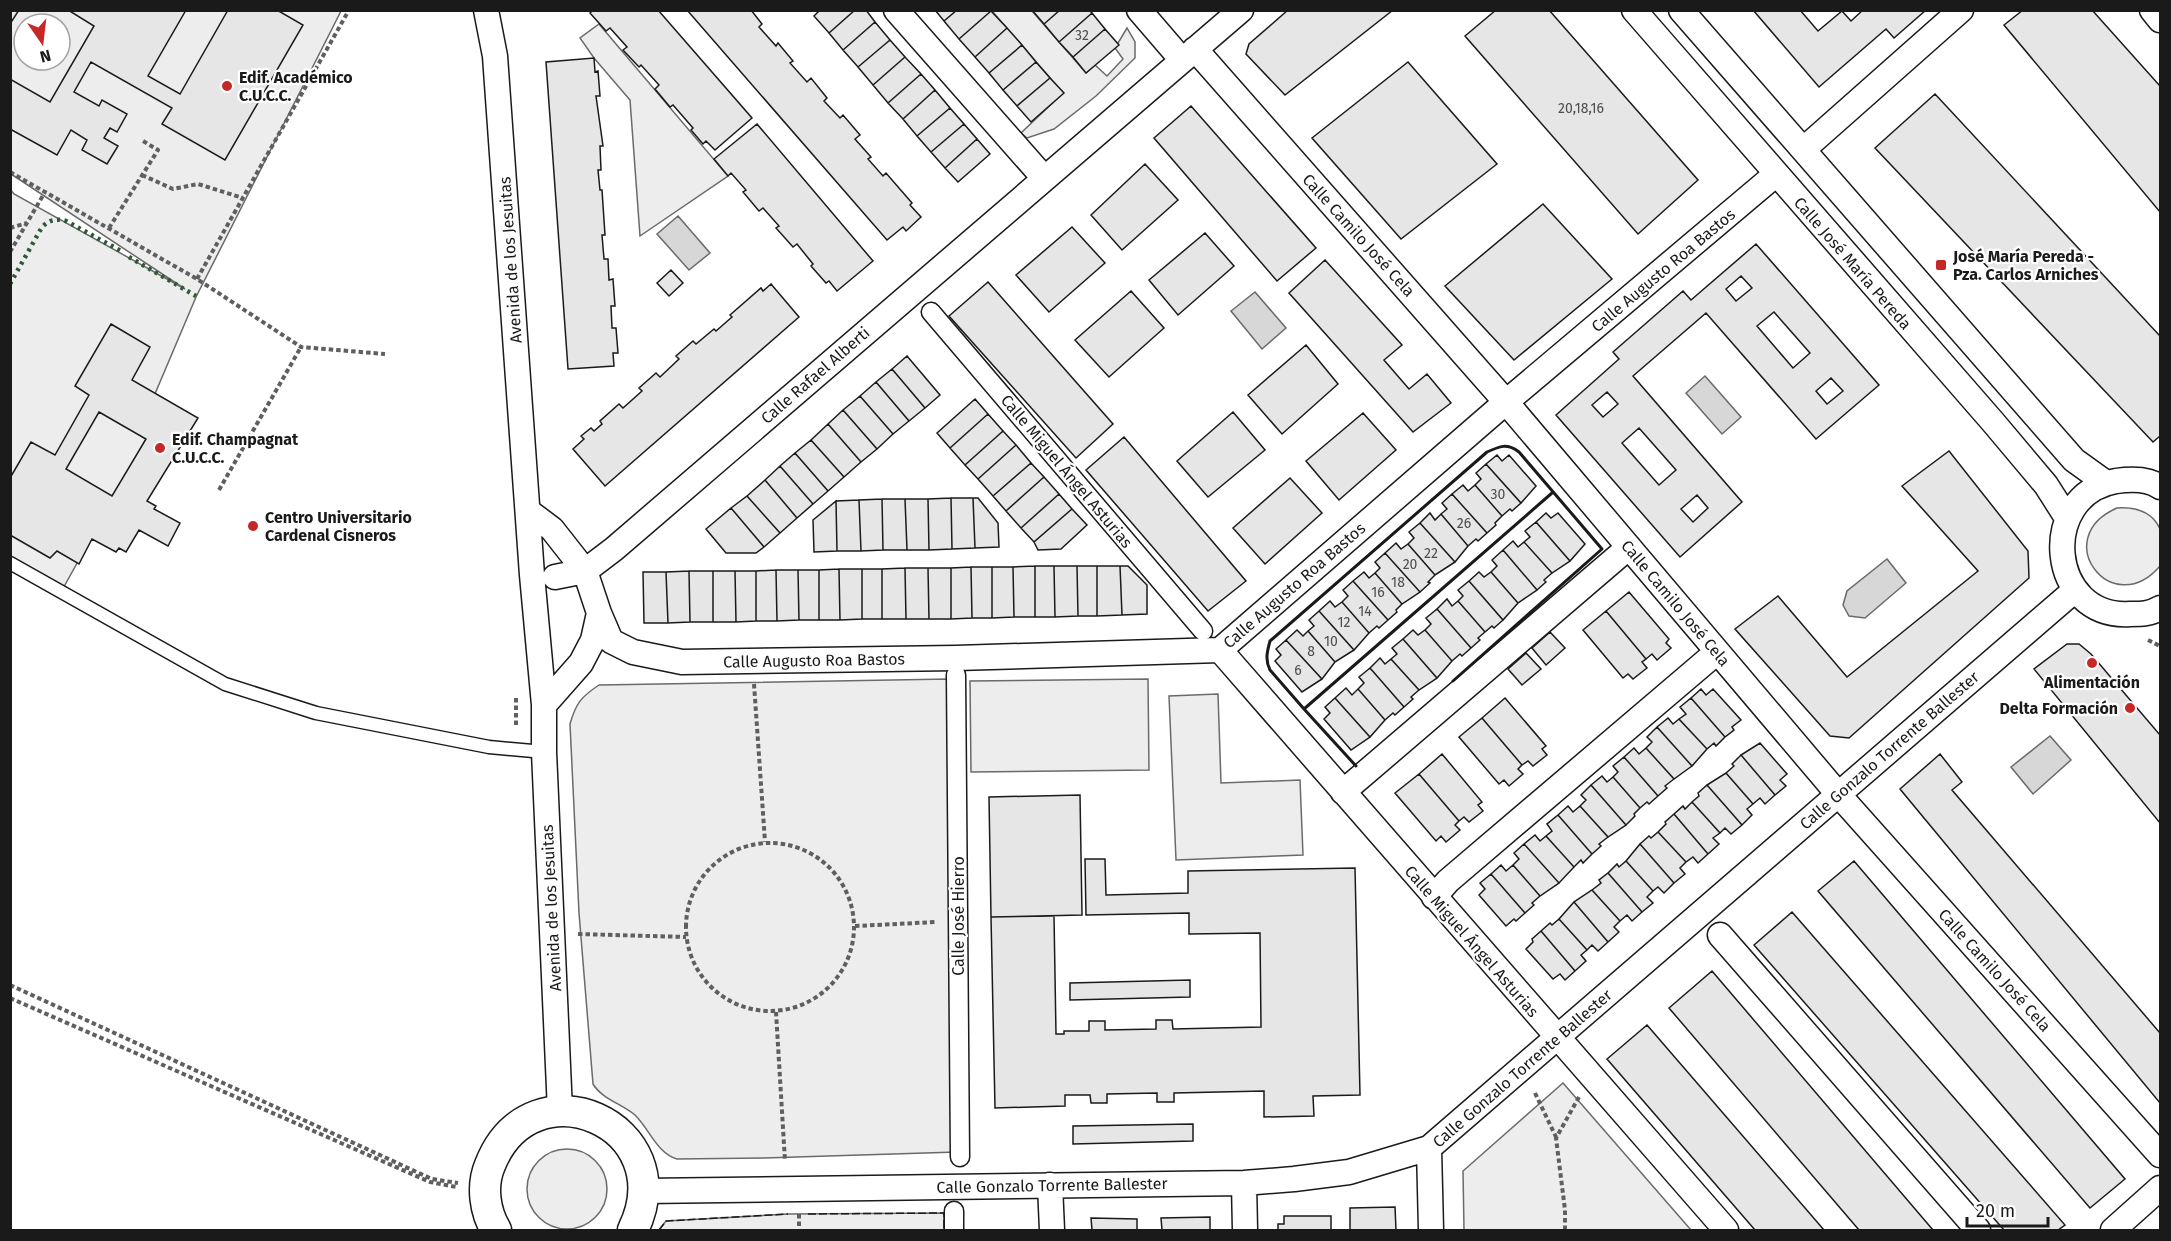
<svg xmlns="http://www.w3.org/2000/svg" width="2171" height="1241" viewBox="0 0 2171 1241" font-family="'Fira Sans',sans-serif">
	<rect width="100%" height="100%" fill="#fff"/>
	<path fill="#ededed" stroke="#6a6a6a" stroke-width="1.5" fill-rule="evenodd" d="M11,11H341L196,297L138,434L146,439L61,592L11,563L10,189L14,194L185,289L11,174ZM24,24H60V60H24Z
		M992,11H1032L1086,73L1095,65L1107,76L1123,59L1115,48L1127,28L1135,42V58L1096,96L1054,129L1027,138L1021,133L1063,93Z
		M599,24L728,176L640,236L630,100L594,58L580,38Z
		M2117,508C2135,507 2152,511 2160,529V566C2112,622 2048,538 2117,508Z
		M949,679L957,1152L764,1158L677,1159C657,1153 650,1130 635,1115C622,1104 602,1099 593,1084L579,913L570,724C576,703 581,697 599,685Z
		M1148,679L1149,770L971,772L970,681Z
		M1218,694L1221,783L1300,780L1303,855L1176,860L1169,696Z
		M1563,1083L1691,1230H1464L1463,1171Z
		M527 1189a40 40 0 1 1 80 0a40 40 0 1 1-80 0Z
		M944,1213V1230H659L666,1221L788,1214Z"/>
	<path fill="#d7d7d7" stroke="#6a6a6a" stroke-width="1.5" d="M678,216L710,253L689,270L657,234Z
		M1255,292L1286,328L1262,349L1231,311Z
		M1705,376L1741,417L1722,434L1686,393Z
		M1887,559L1906,583L1865,618L1849,616L1843,605L1847,591Z
		M2050,736L2071,760L2033,794L2011,767Z"/>
	<path fill="#e6e6e6" stroke="#1a1a1a" stroke-width="1.5" fill-rule="evenodd" d="M10,10H19L10,24Z
		M68,10H186L148,76L180,94L228,10H277L303,25L225,160L162,124L172,108L91,62L74,92L99,106L102,100L127,114L117,132L110,128L104,138L118,146L107,164L82,150L87,140L71,130L57,155L10,129V79L50,102L94,26Z
		M593,10H658L752,118L715,150L706,141L703,144L691,130L693,128L673,105L670,107L655,89L659,85L641,65L639,67L623,50L627,47L610,28L606,31L590,13Z
		M687,10H751L762,24L759,27L776,46L778,43L793,61L790,63L807,82L811,78L827,98L824,101L840,118L843,115L860,135L855,139L871,157L868,159L883,176L886,173L912,203L910,205L921,217L906,231L903,227L887,240Z
		M820,10H855L829,33L814,16Z
		M855,10H866L875,22L843,50L829,33Z
		M935,10H957L944,21Z
		M957,10H991V11L959,39L944,21Z
		M1032,10H1060L1044,24Z
		M1060,10H1089L1092,13L1059,42L1044,24Z
		M1288,10H1393L1285,95L1246,54L1249,44Z
		M1496,10H1549L1698,180L1638,234L1465,36Z
		M1753,10H1800L1818,31L1842,11L1851,21L1863,10H1926L1894,38L1886,29L1819,87Z
		M2023,10H2092L2160,86V212L2004,25Z
		M991,11L1007,28L975,57L959,39Z
		M1092,13L1105,29L1073,57L1059,42Z
		M875,22L890,40L858,67L843,50Z
		M1007,28L1022,45L989,73L975,57Z
		M1105,29L1119,45L1086,73L1073,57Z
		M890,40L905,57L873,85L858,67Z
		M1022,45L1036,62L1003,90L989,73Z
		M905,57L921,74L888,103L873,85Z
		M594,58L595,72L598,71L600,96H596L603,146H600L601,170H598L600,190H602L605,235H602L604,259H608L609,280L613,279L615,306H611L612,328H616L618,353H613L614,366L568,369L546,62Z
		M1036,62L1050,78L1017,106L1003,90Z
		M1408,62L1497,164L1401,239L1312,138Z
		M921,74L935,90L903,119L888,103Z
		M1050,78L1064,93L1031,122L1017,106Z
		M935,90L950,108L917,136L903,119Z
		M1935,94L2160,336V436L2153,442L1875,148Z
		M1191,106L1316,248L1277,281L1154,138Z
		M950,108L964,124L931,152L917,136Z
		M757,124L873,261L837,291L829,281L826,283L811,266L813,264L797,244L793,247L776,228L779,226L763,208L759,211L743,192L746,190L731,173L728,176L714,159Z
		M964,124L977,139L945,168L931,152Z
		M977,139L990,154L958,182L945,168Z
		M1145,164L1178,200L1122,250L1091,215Z
		M1543,204L1612,279L1514,360L1445,286Z
		M1072,227L1105,263L1049,312L1016,275Z
		M1205,233L1234,266L1178,315L1149,280Z
		M1756,244L1879,385L1816,439L1706,313L1633,376L1742,502L1680,557L1556,415L1619,359L1613,352L1683,291L1691,300ZM1741,276L1752,288L1736,301L1726,289ZM1774,312L1810,353L1793,368L1757,326ZM1831,378L1843,391L1827,404L1816,391ZM1607,392L1618,404L1603,417L1592,405ZM1639,428L1676,470L1659,485L1622,443ZM1697,495L1708,508L1693,522L1681,509Z
		M1325,260L1402,345L1384,360L1409,389L1427,374L1451,403L1413,432L1289,293Z
		M671,270L683,283L669,296L657,283Z
		M988,282L1113,424L1076,458L949,316Z
		M771,284L799,317L605,486L573,449L584,439L581,436L591,428L594,431L602,424L600,421L619,404L623,408L642,391L639,388L656,373L660,377L679,359L676,356L693,341L696,344L714,329L716,331L732,317L730,315L761,288L763,291Z
		M1131,291L1164,328L1109,377L1075,340Z
		M111,324L150,347L132,380L198,418L147,501L156,506L154,509L180,523L168,546L139,530L126,552L119,548L116,552L92,539L79,564L57,551L50,558L10,535V478L31,442L55,455L89,395L75,386ZM99,412L146,439L112,496L66,469Z
		M1306,345L1338,384L1282,434L1248,395Z
		M907,356L940,395L925,408L892,369Z
		M892,369L925,408L909,421L876,382Z
		M876,382L909,421L893,434L860,396Z
		M860,396L893,434L877,449L843,410Z
		M975,399L988,414L950,448L937,433Z
		M843,410L877,449L861,462L828,424Z
		M1233,412L1265,450L1208,497L1177,461Z
		M1363,413L1396,450L1339,500L1306,461Z
		M988,414L1003,431L965,465L950,448Z
		M828,424L861,462L844,477L811,440Z
		M1003,431L1016,445L978,479L965,465Z
		M1124,437L1246,581L1208,611L1086,470Z
		M811,440L844,477L828,491L795,453Z
		M1016,445L1031,463L993,496L978,479Z
		M1949,451L2028,551L2029,578L1849,738L1830,736L1735,629L1778,596L1847,677L1978,571L1902,486Z
		M795,453L828,491L813,504L780,466Z
		M1497,455L1502,461L1509,455L1536,486L1521,503L1486,464Z
		M1031,463L1044,477L1006,511L993,496Z
		M1486,464L1521,503L1512,511L1510,509L1502,516L1475,485L1481,479L1476,473Z
		M780,466L813,504L797,518L765,480Z
		M1044,477L1059,494L1021,528L1006,511Z
		M1290,478L1322,513L1265,564L1233,528Z
		M765,480L797,518L780,533L747,496Z
		M1463,485L1468,491L1475,485L1502,516L1495,523L1496,525L1487,533L1452,494Z
		M1059,494L1072,509L1034,542L1021,528Z
		M1452,494L1487,533L1478,541L1476,539L1468,546L1441,514L1447,509L1442,503Z
		M747,496L780,533L764,547L731,508Z
		M951,498L952,549L929,550L928,499Z
		M951,498H973L975,548L952,549Z
		M973,498H978L998,523L999,547L975,548Z
		M882,499L883,550L861,551L859,500Z
		M882,499H905L907,550H883Z
		M905,499H928L929,550H907Z
		M859,500L861,551H837L836,501Z
		M836,501L837,551L814,552L813,520Z
		M731,508L764,547L756,553H726L706,529Z
		M1072,509L1087,525L1061,549L1038,550L1034,542Z
		M1430,513L1435,520L1441,514L1468,546L1455,562L1420,523Z
		M1546,513L1551,518L1558,513L1585,544L1570,561L1536,522Z
		M1536,522L1570,561L1552,573L1524,542L1530,537L1525,531Z
		M1420,523L1455,562L1435,575L1408,544L1414,538L1409,532Z
		M1513,541L1518,547L1524,542L1552,573L1544,580L1546,582L1537,590L1503,550Z
		M1396,543L1401,549L1408,544L1435,575L1428,582L1430,583L1420,592L1385,553Z
		M1503,550L1537,590L1518,603L1491,572L1497,566L1492,560Z
		M1385,553L1420,592L1402,604L1375,573L1380,568L1375,562Z
		M1035,566H1054L1055,617H1035Z
		M1035,566V617H1014L1013,567Z
		M1054,566H1077L1078,616L1055,617Z
		M1077,566H1097V616H1078Z
		M1097,566H1120L1122,615L1097,616Z
		M1120,566H1128L1147,585V614L1122,615Z
		M971,567H992V618H972Z
		M971,567L972,618L951,619V568Z
		M992,567H1013L1014,617L992,618Z
		M905,568L906,619H882V569Z
		M905,568H928L929,619H906Z
		M928,568H951V619H929Z
		M839,569L840,620H819V570Z
		M839,569H862V619L840,620Z
		M862,569H882V619H862Z
		M776,570L777,621H756V571Z
		M776,570H798L799,620L777,621Z
		M798,570H819V620H799Z
		M689,571L690,622L668,623L666,572Z
		M689,571H713V622H690Z
		M713,571H735L736,622H713Z
		M735,571H756V621L736,622Z
		M643,572H666L668,623H644Z
		M1364,572L1369,578L1375,573L1402,604L1396,610L1397,612L1388,620L1353,581Z
		M1479,572L1484,577L1491,572L1518,603L1503,620L1469,581Z
		M1353,581L1388,620L1379,628L1377,626L1369,633L1342,602L1348,596L1343,590Z
		M1469,581L1503,620L1494,628L1492,626L1485,632L1458,601L1463,596L1458,590Z
		M1629,592L1669,639L1666,643L1671,648L1657,660L1652,654L1646,659L1606,611Z
		M1447,599L1452,606L1458,601L1485,632L1478,638L1480,640L1471,648L1437,609Z
		M1330,601L1335,607L1342,602L1369,633L1354,650L1319,611Z
		M1437,609L1471,648L1462,656L1460,654L1452,661L1425,630L1431,624L1426,618Z
		M1319,611L1354,650L1335,662L1308,631L1314,626L1309,620Z
		M1606,611L1646,659L1642,662L1647,668L1633,679L1628,674L1623,678L1583,630Z
		M1297,630L1303,636L1308,631L1335,662L1322,679L1286,640Z
		M1413,630L1418,635L1425,630L1452,661L1437,678L1403,639Z
		M1550,632L1565,648L1546,665L1532,648Z
		M1403,639L1437,678L1419,690L1391,659L1397,654L1392,648Z
		M1286,640L1322,679L1302,692L1275,661L1281,655L1276,649Z
		M2067,644H2079L2091,654L2160,735V823L2034,669Z
		M1526,653L1541,669L1522,685L1508,669Z
		M1380,658L1385,664L1391,659L1419,690L1411,697L1413,699L1404,707L1370,668Z
		M1370,668L1404,707L1395,715L1393,713L1385,720L1358,689L1364,683L1359,677Z
		M1346,688L1352,695L1358,689L1385,720L1370,737L1335,698Z
		M1701,689L1706,695L1713,689L1741,720L1732,727L1734,730L1725,737L1691,698Z
		M1335,698L1370,737L1351,750L1324,719L1330,713L1325,707Z
		M1505,698L1546,746L1542,749L1547,755L1533,766L1528,761L1522,765L1482,718Z
		M1691,698L1725,737L1716,746L1714,743L1707,749L1679,719L1686,714L1680,707Z
		M1482,718L1522,765L1518,769L1523,774L1509,786L1504,780L1499,784L1459,737Z
		M1668,718L1673,724L1679,719L1707,749L1692,766L1657,727Z
		M1657,727L1692,766L1674,779L1646,748L1652,742L1647,737Z
		M1760,743L1787,774L1780,780L1786,786L1775,795L1741,755Z
		M1634,748L1639,754L1646,748L1674,779L1665,786L1667,788L1658,796L1624,757Z
		M1442,754L1482,802L1478,805L1483,811L1469,822L1464,817L1459,821L1419,774Z
		M1940,754L1962,782L1952,790L2160,1033V1103L1900,789Z
		M1741,755L1775,795L1765,804L1760,798L1753,804L1726,773L1734,766L1732,764Z
		M1624,757L1658,796L1649,804L1647,802L1640,808L1613,777L1618,772L1613,766Z
		M1726,773L1753,804L1747,809L1752,815L1742,825L1707,785Z
		M1419,774L1459,821L1455,825L1460,830L1446,842L1441,836L1436,841L1395,793Z
		M1602,776L1607,782L1613,777L1640,808L1634,814L1635,816L1626,825L1591,785Z
		M1591,785L1626,825L1608,837L1580,806L1586,800L1581,795Z
		M1707,785L1742,825L1731,834L1725,828L1720,833L1692,802L1699,796L1698,793Z
		M1080,795L1082,915L991,917L989,797Z
		M1692,802L1720,833L1713,838L1719,844L1708,854L1674,814L1683,806L1685,809Z
		M1568,806L1573,812L1580,806L1608,837L1599,844L1601,846L1592,854L1558,815Z
		M1674,814L1708,854L1698,863L1693,857L1686,862L1658,832L1666,824L1665,822Z
		M1558,815L1592,854L1583,863L1581,860L1574,867L1546,836L1552,831L1547,824Z
		M1658,832L1686,862L1680,868L1685,874L1674,883L1640,844L1649,836L1651,838Z
		M1535,835L1540,841L1546,836L1574,867L1559,883L1524,844Z
		M1524,844L1559,883L1540,896L1513,865L1519,859L1514,853Z
		M1640,844L1674,883L1664,893L1658,887L1653,891L1626,861Z
		M1085,859H1105L1106,895L1188,893V871L1355,868L1360,1095L1313,1096L1314,1116L1264,1117V1091L1174,1093V1102H1157V1093L1107,1094V1103H1091L1090,1095H1065V1106L995,1108L991,917L1054,916L1056,1034H1064V1031H1089V1021H1105V1030L1156,1029V1020H1172L1173,1029L1261,1027L1260,933L1189,934V913L1086,915Z
		M1626,861L1653,891L1647,897L1653,903L1642,912L1608,873L1617,864L1619,867Z
		M1854,861L2125,1179L2090,1208L1818,891Z
		M1501,865L1506,871L1513,865L1540,896L1532,903L1534,905L1525,913L1491,874Z
		M1608,873L1642,912L1632,921L1627,915L1620,921L1592,890L1601,883L1599,880Z
		M1491,874L1525,913L1516,921L1514,919L1506,926L1479,895L1485,889L1480,883Z
		M1592,890L1620,921L1614,927L1619,932L1608,942L1574,902Z
		M1574,902L1608,942L1598,951L1592,945L1587,950L1559,919Z
		M1792,912L2065,1225L2058,1230H2004L1754,945Z
		M1559,919L1587,950L1581,955L1586,961L1575,971L1541,931L1550,923L1552,925Z
		M1541,931L1575,971L1565,980L1560,974L1553,979L1526,949L1533,942L1532,939Z
		M1712,971L1933,1230H1859L1669,1008Z
		M1190,980V997L1070,1000V983Z
		M1647,1025L1824,1230H1755L1607,1059Z
		M1193,1124V1141L1073,1144V1126Z
		M1395,1207L1396,1230H1350V1208Z
		M1284,1216H1331V1230H1278V1224H1284Z
		M1210,1217V1230H1162L1161,1218Z
		M1091,1218L1137,1219V1230H1092Z"/>
	<g fill="none" stroke-linecap="round" stroke-linejoin="round">
		<g stroke="#1a1a1a" stroke-width="15">
			<path id="service" d="M10,563L225,684L316,713L489,747L544,752"/>
		</g>
		<g stroke="#1a1a1a" stroke-width="21">
			<path id="pedestrian" d="M931,312L1203,631
				M956,675L960,1157
				M954,1211V1230"/>
		</g>
		<g stroke="#1a1a1a" stroke-width="27">
			<path id="minor" d="M486,10L495,56L532,575L544,705V752L560,1111
				M896,10L1044,178
				M1139,10L1182,60
				M1634,10L1993,422L2046,485L2067,518
				M1681,10L2074,460L2106,483
				M2152,10L2160,20
				M1195,49L1506,402L1838,794L2160,1155
				M1804,149L1961,10
				M2160,487C2148,478 2130,479 2116,481C2037,495 2048,619 2130,614C2142,614 2150,614 2160,608
				M528,511L552,529L585,571L599,613L593,640L581,663L544,705
				M555,577L585,571L614,549L1241,10
				M599,613L611,641L633,652L682,662L956,658L1220,650L1506,402L1775,175
				M1220,650L1726,1230
				M1343,792L1629,547
				M1434,897L1448,881L1717,652
				M1720,935L1978,1230
				M1429,1148L1431,1230
				M1244,1183L1245,1230
				M1050,1185L1052,1230
				M644,1191L1244,1183L1294,1179L1349,1172L1429,1148L2075,590
				M2113,1230L2160,1188"/>
		</g>
		<g stroke="#1a1a1a" stroke-width="33">
			<path id="tertiary" d="M496,1230C485,1212 481,1186 490,1165C532,1059 684,1125 633,1230"/>
		</g>
		<path stroke="#5f5f5f" stroke-width="4" stroke-dasharray="4.5 3" stroke-linecap="butt" d="M10,172L197,279L301,347L385,354
			M142,175L173,189L198,184L243,198
			M10,228L27,223
			M109,228L158,150L143,141
			M10,252L45,192
			M197,279L349,10
			M219,490L301,347
			M2148,640L2160,646
			M754,684L765,842
			M516,698V726
			M686 927a84 84 0 1 1 168 0a84 84 0 1 1-168 0Z
			M855,926L936,922
			M578,934L686,937
			M10,985L432,1179L458,1183
			M10,998L430,1182L456,1187
			M776,1012L785,1161
			M1535,1093L1556,1137
			M799,1214V1230
			M1565,1230V1210L1556,1138L1579,1097"/>
		<use href="#service" stroke="#fff" stroke-width="12"/>
		<use href="#pedestrian" stroke="#fff" stroke-width="18"/>
		<use href="#minor" stroke="#fff" stroke-width="24"/>
		<use href="#tertiary" stroke="#fff" stroke-width="30"/>
		<path stroke="#2b5a34" stroke-width="4.5" stroke-dasharray="3 4.5" stroke-linecap="butt" d="M129,257L196,296
			M10,284L42,227C49,220 56,218 66,221L123,252"/>
		<path stroke="#1a1a1a" stroke-width="1.5" stroke-dasharray="8 3" stroke-linecap="butt" d="M808,1214L944,1213V1230
			M659,1230L666,1221L788,1214"/>
		<path stroke="#1a1a1a" stroke-width="3" d="M1453,681L1602,549L1519,452C1507,443 1500,446 1487,452L1270,641C1267,652 1265,660 1270,670L1304,709L1552,493
			M1304,709L1356,766"/>
	</g>
	<g fill="#c62828" stroke="#fff" stroke-width="2">
		<circle cx="227" cy="86" r="6"/>
		<rect x="1935" y="259" width="12" height="12" rx="3"/>
		<circle cx="160" cy="448" r="6"/>
		<circle cx="253" cy="526" r="6"/>
		<circle cx="2092" cy="663" r="6"/>
		<circle cx="2130" cy="708" r="6"/>
	</g>
	<g text-anchor="middle" stroke-width="4.5" stroke-linejoin="round" paint-order="stroke">
		<g font-size="14" fill="#4d4d4d">
			<text x="1082" y="40">32</text>
			<text x="1581" y="113">20,18,16</text>
			<text x="1498" y="499">30</text>
			<text x="1464" y="528">26</text>
			<text x="1431" y="558">22</text>
			<text x="1410" y="569">20</text>
			<text x="1398" y="587">18</text>
			<text x="1378" y="597">16</text>
			<text x="1365" y="616">14</text>
			<text x="1344" y="627">12</text>
			<text x="1331" y="646">10</text>
			<text x="1311" y="656">8</text>
			<text x="1298" y="675">6</text>
		</g>
		<g font-size="16" font-weight="bold" fill="#1a1a1a" stroke="#fff" text-anchor="start">
			<text x="239" y="83">Edif. Académico<tspan x="239" dy="18">C.U.C.C.</tspan></text>
			<text x="1953" y="262">José María Pereda -<tspan x="1953" dy="18">Pza. Carlos Arniches</tspan></text>
			<text x="172" y="445">Edif. Champagnat<tspan x="172" dy="18">C.U.C.C.</tspan></text>
			<text x="265" y="523">Centro Universitario<tspan x="265" dy="18">Cardenal Cisneros</tspan></text>
			<text x="2092" y="688" text-anchor="middle">Alimentación</text>
			<text x="2118" y="714" text-anchor="end">Delta Formación</text>
		</g>
		<g font-size="16" fill="#1a1a1a" stroke="#fff">
			<text transform="translate(1359 235) rotate(48)" y="6">Calle Camilo José Cela</text>
			<text transform="translate(510 260) rotate(-94)" y="6">Avenida de los Jesuitas</text>
			<text transform="translate(1853 263) rotate(49)" y="6">Calle José María Pereda</text>
			<text transform="translate(1663 270) rotate(-40)" y="6">Calle Augusto Roa Bastos</text>
			<text transform="translate(815 375) rotate(-41)" y="6">Calle Rafael Alberti</text>
			<text transform="translate(1067 471) rotate(50)" y="6">Calle Miguel Ángel Asturias</text>
			<text transform="translate(1294 585) rotate(-41)" y="6">Calle Augusto Roa Bastos</text>
			<text transform="translate(1676 603) rotate(50)" y="6">Calle Camilo José Cela</text>
			<text transform="translate(814 660) rotate(-1)" y="6">Calle Augusto Roa Bastos</text>
			<text transform="translate(1889 750) rotate(-41)" y="6">Calle Gonzalo Torrente Ballester</text>
			<text transform="translate(551 908) rotate(-93)" y="6">Avenida de los Jesuitas</text>
			<text transform="translate(958 916) rotate(-90)" y="6">Calle José Hierro</text>
			<text transform="translate(1472 941) rotate(49)" y="6">Calle Miguel Ángel Asturias</text>
			<text transform="translate(1995 970) rotate(48)" y="6">Calle Camilo José Cela</text>
			<text transform="translate(1522 1068) rotate(-41)" y="6">Calle Gonzalo Torrente Ballester</text>
			<text transform="translate(1052 1185) rotate(-1)" y="6">Calle Gonzalo Torrente Ballester</text>
		</g>
	</g>
	<rect width="2171" height="1241" fill="none" stroke="#1a1a1a" stroke-width="24"/>
	<g transform="translate(42 42) rotate(166)"><circle r="28" fill="#ffffff" stroke="#a3a3a3" stroke-width="1.5"/>
	<path d="M0-4.5L10 22L0 15L-10 22Z" fill="#c62828"/>
	<text y="-9" font-size="16" font-weight="bold" text-anchor="middle" fill="#1a1a1a">N</text>
	</g>
	<path d="M1967 1217v9h81v-9" fill="none" stroke="#1a1a1a" stroke-width="3"/>
	<text x="1976" y="1217" font-size="18" fill="#1a1a1a" stroke="#ffffff" stroke-width="4.5" paint-order="stroke">20 m</text>
</svg>
